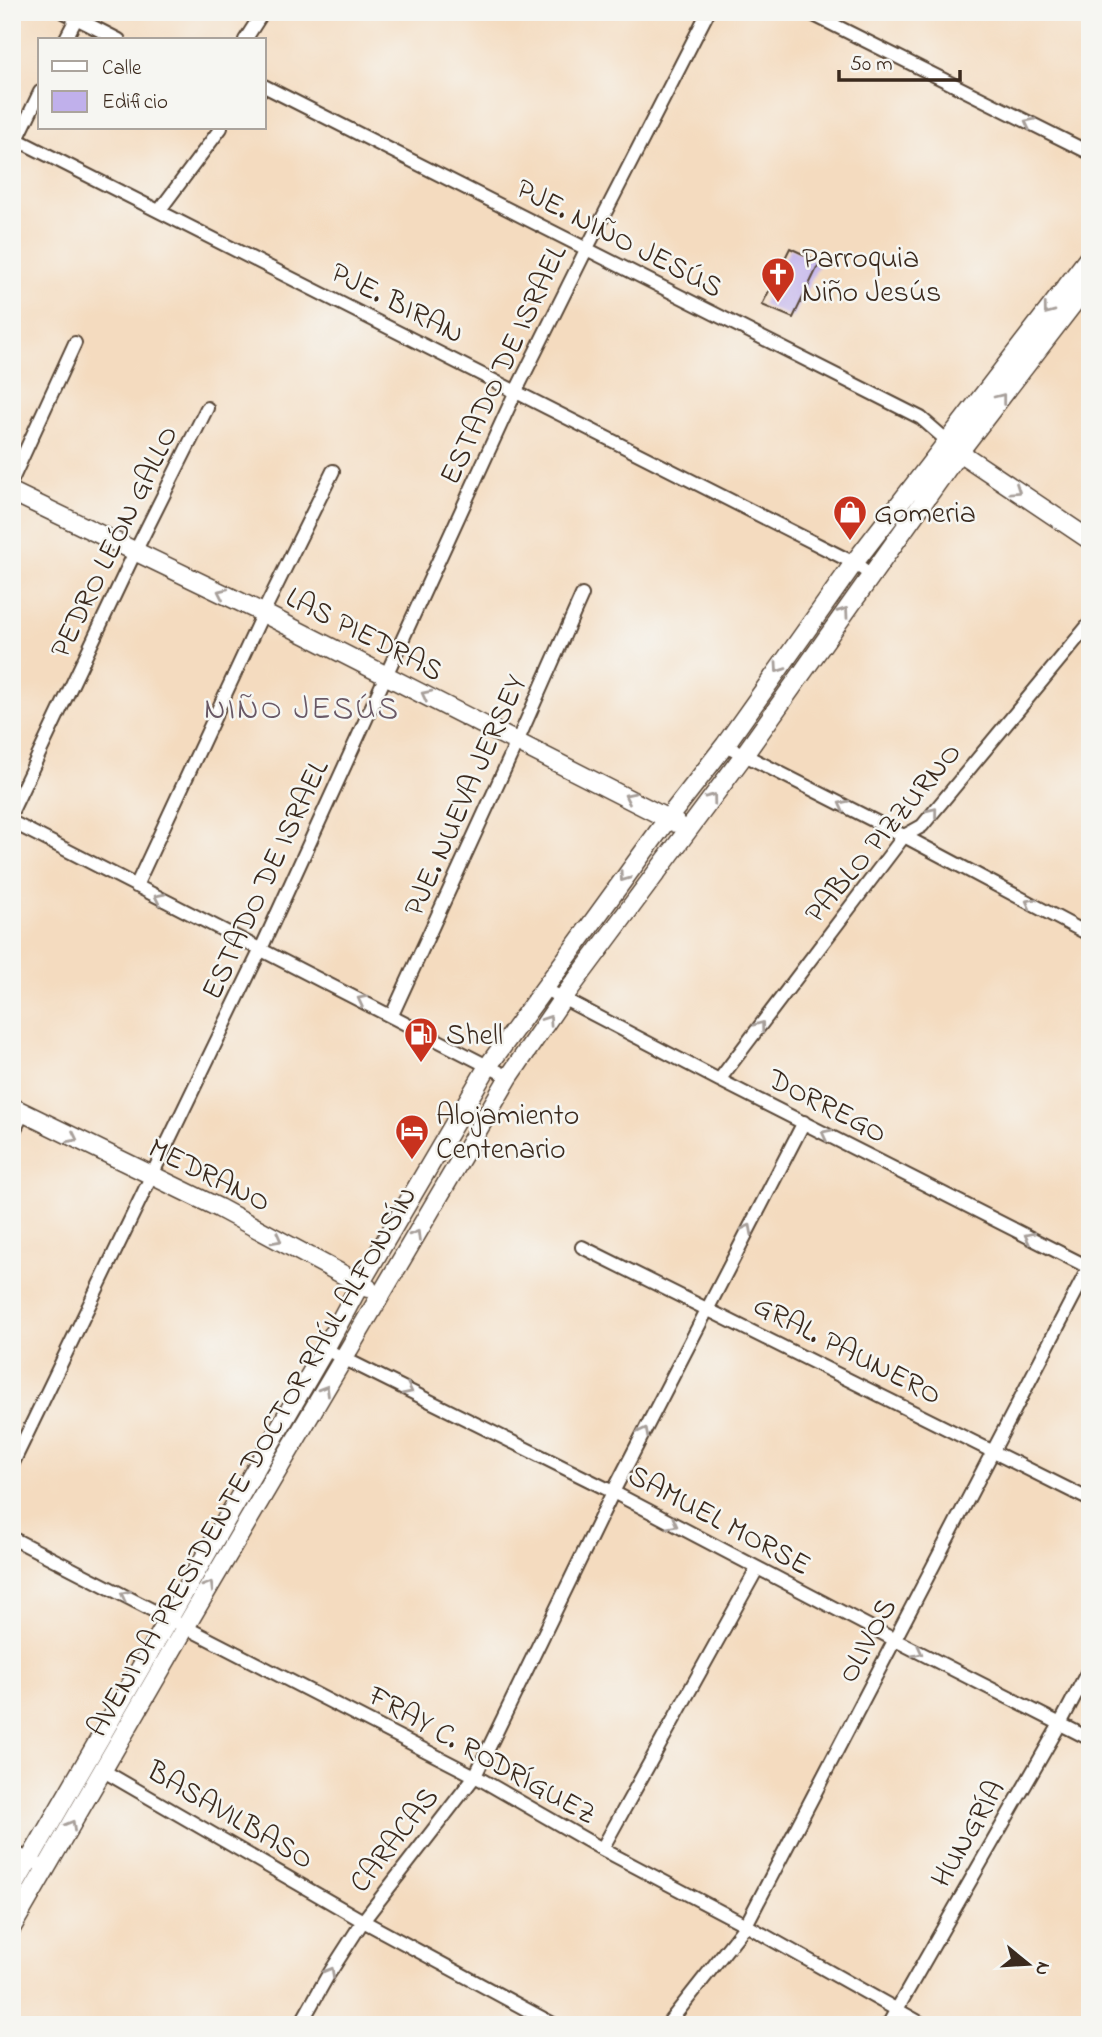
<svg xmlns="http://www.w3.org/2000/svg" width="1102" height="2037" viewBox="0 0 1102 2037" font-family="'Indie Flower',sans-serif">
	<rect width="100%" height="100%" fill="#f6f6f2"/>
	<filter id="ink" filterUnits="userSpaceOnUse"><feTurbulence type="fractalNoise" baseFrequency=".0143" numOctaves="2"/><feDisplacementMap in="SourceGraphic" scale="14" xChannelSelector="R" yChannelSelector="G"/><feConvolveMatrix kernelMatrix="1 2 1 2 8 2 1 2 1" color-interpolation-filters="sRGB"/></filter>
	<filter id="wash" filterUnits="userSpaceOnUse"><feTurbulence type="fractalNoise" baseFrequency=".00686" numOctaves="4" result="noise"/><feDisplacementMap in="SourceGraphic" scale="28" xChannelSelector="R" yChannelSelector="G"/><feGaussianBlur stdDeviation="1.57" result="paint"/><feColorMatrix in="noise" values="0 0 0 0 0 0 0 0 0 0 0 0 0 0 0 0 0 1.4 0 .05"/><feComposite in="paint" operator="in"/></filter>
	<g filter="url(#wash)">
		<rect width="100%" height="100%" fill="#f4dbbf"/>
		<g id="blocks">
			<path fill="#c0b0eb" d="M790,248L820,262L793,318L762,305Z"/>
		</g>
	</g>
	<g filter="url(#ink)">
		<use href="#blocks" fill-opacity="0" stroke="#574536" stroke-width="2"/>
		<g fill="none" stroke-linecap="round" stroke-linejoin="round">
			<g stroke="#574536" stroke-width="16">
				<path id="street" d="M64,12L119,40
					M808,12L1090,153
					M65,40L76,19
					M245,40L263,12
					M264,86L921,418L952,445
					M12,137L854,563L870,574
					M12,150L40,92
					M159,211L221,128
					M12,480L75,343
					M725,745L904,836L1090,935
					M12,811L135,552L207,408
					M12,822L509,1077
					M136,886L263,613L333,471
					M543,988L719,1080L1090,1268
					M392,1015L517,742L582,595
					M719,1080L904,836L922,826L1090,623
					M12,1135L23,1113
					M582,1247L1090,1500
					M325,1349L613,1492L895,1640L1090,1739
					M12,1465L261,949L516,391L586,250L708,12
					M12,1538L475,1776L602,1849L746,1925L924,2025
					M102,1770L363,1921L555,2025
					M602,1849L757,1569
					M12,1851L46,1868
					M300,2025L327,1977L363,1921L475,1776L613,1492L804,1122
					M667,2025L746,1925L1090,1265
					M888,2025L1060,1724L1090,1667"/>
			</g>
			<g stroke="#574536" stroke-width="21">
				<path id="secondary" d="M959,452L1090,540
					M12,492L263,613L676,823
					M12,1107L219,1208L368,1288
					M12,1890L325,1349L360,1284L488,1066L669,817L725,745L854,563L1090,256
					M12,1927L186,1626L509,1077L563,998L744,755L959,452L1090,282"/>
			</g>
			<use href="#street" stroke="#fff" stroke-width="12"/>
			<use href="#secondary" stroke="#fff" stroke-width="18"/>
		</g>
		<defs><path id="oneway-chevron" d="M-2-3.5L2.5 0L-2 3.5" fill="none" stroke-width="1.6" stroke-linecap="round" stroke-linejoin="round" transform="scale(1.75)"/></defs>
		<g stroke="#a79f9a">
			<use href="#oneway-chevron" transform="translate(1029 123) rotate(-153)"/>
			<use href="#oneway-chevron" transform="translate(1048 310) rotate(127)"/>
			<use href="#oneway-chevron" transform="translate(1001 398) rotate(-52)"/>
			<use href="#oneway-chevron" transform="translate(1016 490) rotate(34)"/>
			<use href="#oneway-chevron" transform="translate(222 593) rotate(-155)"/>
			<use href="#oneway-chevron" transform="translate(844 612) rotate(-55)"/>
			<use href="#oneway-chevron" transform="translate(779 668) rotate(125)"/>
			<use href="#oneway-chevron" transform="translate(426 695) rotate(-153)"/>
			<use href="#oneway-chevron" transform="translate(629 797) rotate(-154)"/>
			<use href="#oneway-chevron" transform="translate(712 798) rotate(-53)"/>
			<use href="#oneway-chevron" transform="translate(843 805) rotate(-153)"/>
			<use href="#oneway-chevron" transform="translate(933 812) rotate(-51)"/>
			<use href="#oneway-chevron" transform="translate(624 877) rotate(126)"/>
			<use href="#oneway-chevron" transform="translate(159 898) rotate(-154)"/>
			<use href="#oneway-chevron" transform="translate(1030 903) rotate(-152)"/>
			<use href="#oneway-chevron" transform="translate(362 1000) rotate(-153)"/>
			<use href="#oneway-chevron" transform="translate(548 1020) rotate(-56)"/>
			<use href="#oneway-chevron" transform="translate(760 1026) rotate(-53)"/>
			<use href="#oneway-chevron" transform="translate(826 1134) rotate(-153)"/>
			<use href="#oneway-chevron" transform="translate(73 1138) rotate(26)"/>
			<use href="#oneway-chevron" transform="translate(748 1229) rotate(-63)"/>
			<use href="#oneway-chevron" transform="translate(416 1235) rotate(-59)"/>
			<use href="#oneway-chevron" transform="translate(1029 1237) rotate(-153)"/>
			<use href="#oneway-chevron" transform="translate(277 1239) rotate(28)"/>
			<use href="#oneway-chevron" transform="translate(325 1390) rotate(-59)"/>
			<use href="#oneway-chevron" transform="translate(408 1390) rotate(27)"/>
			<use href="#oneway-chevron" transform="translate(644 1432) rotate(-63)"/>
			<use href="#oneway-chevron" transform="translate(673 1524) rotate(28)"/>
			<use href="#oneway-chevron" transform="translate(209 1586) rotate(-59)"/>
			<use href="#oneway-chevron" transform="translate(125 1595) rotate(-153)"/>
			<use href="#oneway-chevron" transform="translate(918 1652) rotate(27)"/>
			<use href="#oneway-chevron" transform="translate(71 1825) rotate(-60)"/>
			<use href="#oneway-chevron" transform="translate(330 1972) rotate(-59)"/>
		</g>
	</g>
	<defs>
		<g id="church-pin" transform="scale(1.75)"><path d="M0 17L-7.5 6A9.5 9.5 0 1 1 7.5 6Z" fill="#c8321e" stroke="#f6f6f2"/><path d="M-1.2-6h2.4v3.5h3.3v2.4h-3.3V6h-2.4V-.1h-3.3v-2.4h3.3Z" fill="#fff"/></g>
		<g id="shop-pin" transform="scale(1.75)"><path d="M0 17L-7.5 6A9.5 9.5 0 1 1 7.5 6Z" fill="#c8321e" stroke="#f6f6f2"/><path d="M-5-2.5h2.3a2.7 3.5 0 0 1 5.4 0H5L5.5 6h-11ZM-1.5-2.5h3a1.5 2.3 0 0 0-3 0Z" fill="#fff"/></g>
		<g id="fuel-pin" transform="scale(1.75)"><path d="M0 17L-7.5 6A9.5 9.5 0 1 1 7.5 6Z" fill="#c8321e" stroke="#f6f6f2"/><path d="M-5.5-6h7V0h2V4h1.3V-2.5L3-4.5l.8-.8L6-3V5H2.5V1h-1V6h-7ZM-4.2-4.7v3.2H.2V-4.7Z" fill="#fff"/></g>
		<g id="hotel-pin" transform="scale(1.75)"><path d="M0 17L-7.5 6A9.5 9.5 0 1 1 7.5 6Z" fill="#c8321e" stroke="#f6f6f2"/><path d="M-6-4.5h1.5V1H6V5H4.5V3h-9V5H-6ZM-4 0a1.8 1.8 0 1 1 3.6 0ZM.5 0V-2.5h3Q6-2.5 6 0Z" fill="#fff"/></g>
	</defs>
	<g fill-rule="evenodd">
		<use href="#church-pin" x="778" y="274"/>
		<use href="#shop-pin" x="850" y="512"/>
		<use href="#fuel-pin" x="421" y="1034"/>
		<use href="#hotel-pin" x="412" y="1131"/>
	</g>
	<g text-anchor="middle" stroke-width="5" stroke-linejoin="round" paint-order="stroke">
		<g font-size="30" fill="#3b2a1e" stroke="#f6f6f2">
			<text transform="translate(620 237) rotate(27)" y="10">PJE. NIÑO JESÚS</text>
			<text transform="translate(398 302) rotate(27)" y="10">PJE. BIRAN</text>
			<text transform="translate(502 364) rotate(-65)" y="10">ESTADO DE ISRAEL</text>
			<text transform="translate(113 541) rotate(-64)" y="10">PEDRO LEÓN GALLO</text>
			<text transform="translate(365 633) rotate(27)" y="10">LAS PIEDRAS</text>
			<text transform="translate(464 795) rotate(-66)" y="10">PJE. NUEVA JERSEY</text>
			<text transform="translate(882 832) rotate(-50)" y="10">PABLO PIZZURNO</text>
			<text transform="translate(264 879) rotate(-65)" y="10">ESTADO DE ISRAEL</text>
			<text transform="translate(828 1105) rotate(27)" y="10">DORREGO</text>
			<text transform="translate(210 1174) rotate(26)" y="10">MEDRANO</text>
			<text transform="translate(848 1349) rotate(27)" y="10">GRAL. PAUNERO</text>
			<text transform="translate(251 1461) rotate(-60)" y="10">AVENIDA PRESIDENTE DOCTOR RAÚL ALFONSÍN</text>
			<text transform="translate(720 1519) rotate(28)" y="10">SAMUEL MORSE</text>
			<text transform="translate(866 1640) rotate(-62)" y="10">OLIVOS</text>
			<text transform="translate(483 1754) rotate(29)" y="10">FRAY C. RODRÍGUEZ</text>
			<text transform="translate(231 1814) rotate(30)" y="10">BASAVILBASO</text>
			<text transform="translate(967 1833) rotate(-60)" y="10">HUNGRÍA</text>
			<text transform="translate(393 1839) rotate(-52)" y="10">CARACAS</text>
		</g>
		<g font-size="30" fill="#3b2a1e" stroke="#f6f6f2" text-anchor="start">
			<text x="802" y="267">Parroquia<tspan x="802" dy="34">Niño Jesús</tspan></text>
			<text x="874" y="522">Gomeria</text>
			<text x="446" y="1044">Shell</text>
			<text x="436" y="1124">Alojamiento<tspan x="436" dy="34">Centenario</tspan></text>
		</g>
		<g font-size="32" letter-spacing="2" fill="#6a5966" stroke="#f6f6f2">
			<text x="302" y="718">NIÑO JESÚS</text>
		</g>
	</g>
	<rect width="1102" height="2037" fill="none" stroke="#f6f6f2" stroke-width="42"/>
	<rect x="38" y="38" width="228" height="91" fill="#f6f6f2" stroke="#aba49d" stroke-width="2"/>
	<rect x="52" y="61" width="35" height="10" fill="#ffffff" stroke="#aba49d" stroke-width="2"/>
	<text x="102" y="74" font-size="21" fill="#3b2a1e">Calle</text>
	<rect x="52" y="91" width="35" height="21" fill="#c0b0eb" stroke="#aba49d" stroke-width="2"/>
	<text x="102" y="108" font-size="21" fill="#3b2a1e">Edificio</text>
	<g transform="translate(1028 1964) rotate(108)" stroke="#f6f6f2" stroke-width="5" paint-order="stroke">
	<path d="M0-5L12 26L0 18L-12 26Z" fill="#3b2a1e"/>
	<text y="-10" font-size="19" font-weight="bold" text-anchor="middle" fill="#3b2a1e">N</text>
	</g>
	<path d="M839 70v10h121v-10" fill="none" stroke="#3b2a1e" stroke-width="3.5"/>
	<text x="850" y="70" font-size="21" fill="#3b2a1e" stroke="#f6f6f2" stroke-width="5" paint-order="stroke">50 m</text>
</svg>
